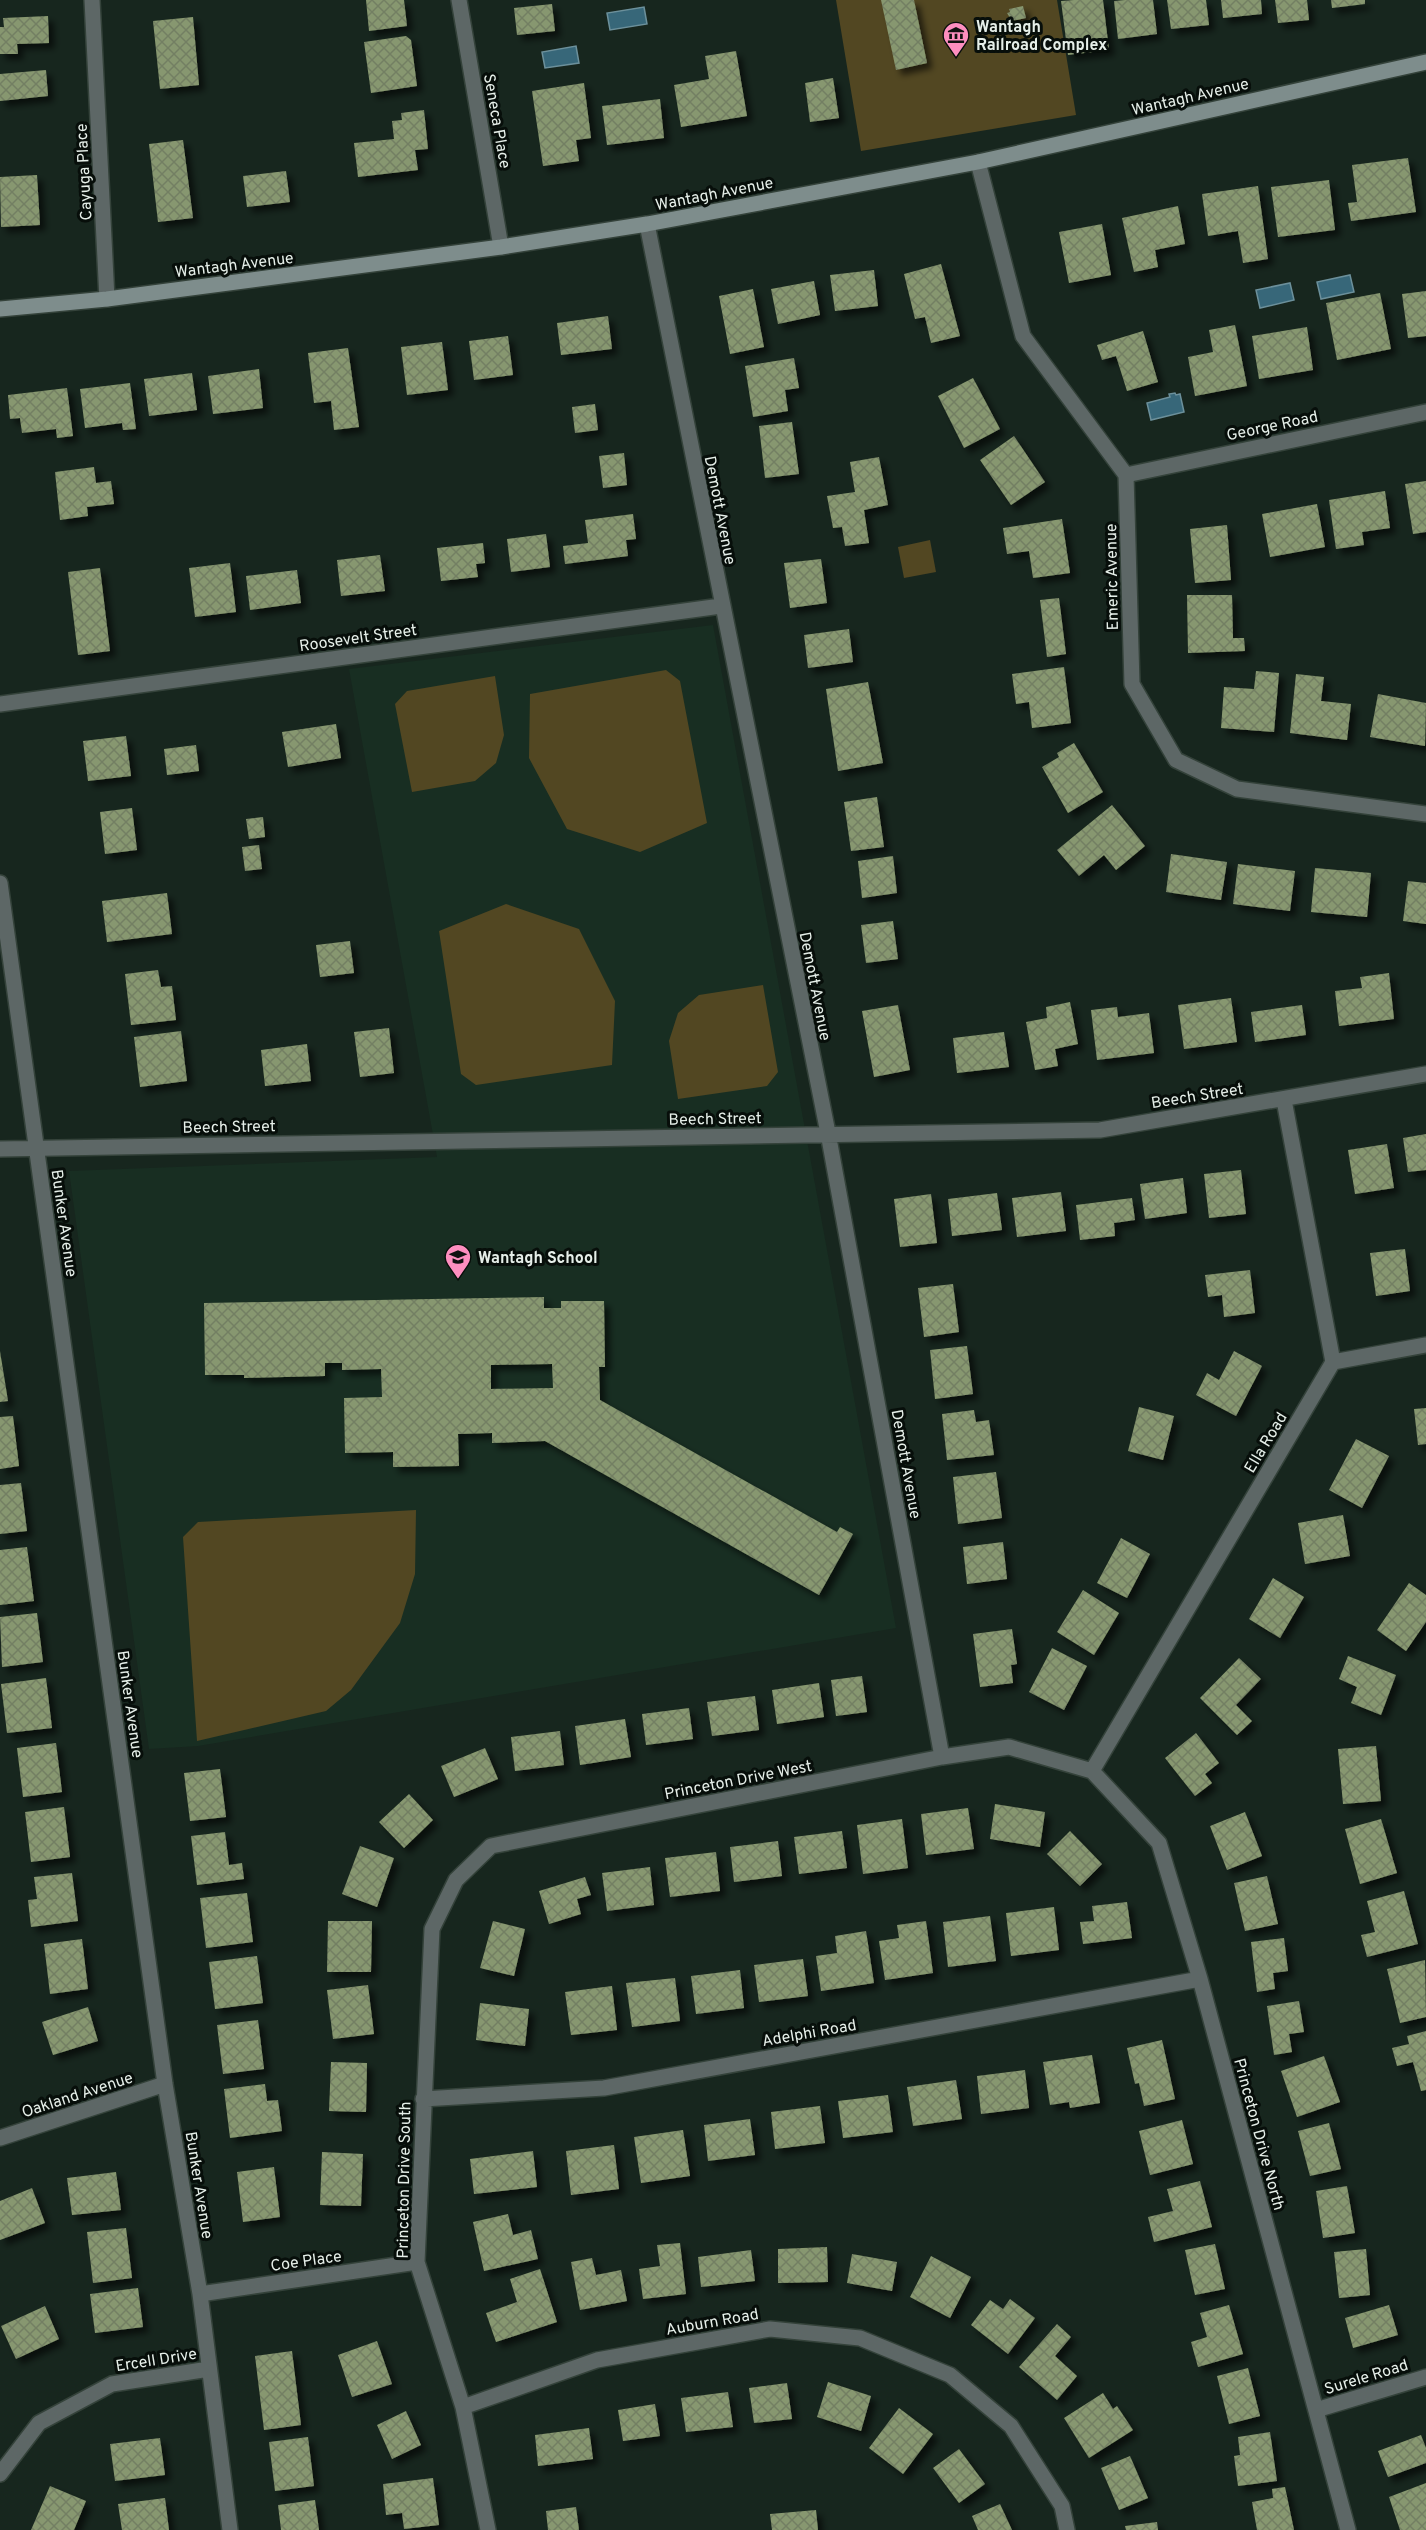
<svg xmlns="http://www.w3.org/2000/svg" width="1426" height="2530" viewBox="0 0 1426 2530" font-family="Overpass,sans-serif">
	<defs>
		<pattern id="building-cross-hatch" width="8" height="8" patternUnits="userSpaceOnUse" patternTransform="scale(1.5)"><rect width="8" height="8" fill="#87976f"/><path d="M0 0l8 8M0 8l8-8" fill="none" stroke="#737f63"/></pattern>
		<filter id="shadow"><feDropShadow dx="5.5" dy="5.5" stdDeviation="3" flood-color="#0009"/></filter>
	</defs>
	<rect width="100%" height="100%" fill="#17261e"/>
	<path fill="#182e22" d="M713,625L896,1628L198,1746L149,1749L69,1171L437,1157L349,669Z"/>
	<path fill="#524722" d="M836,0H1057L1076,115L861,151Z
		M930,540L936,572L904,578L898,547Z
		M666,670L680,681L707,823L640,852L567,829L529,758L530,694Z
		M495,676L504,735L496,763L475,781L412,792L395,704L407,691Z
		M506,904L579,929L615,1001L612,1065L476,1085L461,1074L439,931Z
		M763,985L778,1072L767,1086L678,1099L669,1041L678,1013L699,995Z
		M416,1510L415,1574L400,1623L351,1690L326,1711L197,1741L183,1537L198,1522Z"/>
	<path fill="#376779" stroke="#6c909b" stroke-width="1.5" d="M644,7L647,24L610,30L607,13Z
		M576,46L579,63L545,68L542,52Z
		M1350,275L1354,292L1321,299L1317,282Z
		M1290,283L1294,300L1260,308L1256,290Z
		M1175,393L1176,395L1180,394L1184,412L1151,420L1147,403L1170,397L1169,394Z"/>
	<path fill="url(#building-cross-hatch)" fill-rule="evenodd" filter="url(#shadow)" d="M366,0H404L407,26L369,31Z
		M881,0H914L927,63L896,70Z
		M1074,0H1103L1109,50L1068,55L1061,1Z
		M1125,0H1153L1157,34L1118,39L1114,1Z
		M1167,0H1206L1209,25L1171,29Z
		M1221,0H1261L1262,14L1223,18Z
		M1275,0H1307L1309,20L1278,23Z
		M1331,0H1365V4L1332,8Z
		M552,4L555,31L517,35L514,8Z
		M1023,6L1026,18L1012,21L1007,13L1010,12L1009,9Z
		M48,16L49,43L17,44L18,54H0V27H4L3,18Z
		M193,17L199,85L160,89L153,21Z
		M406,36L411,40L417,86L371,93L364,42Z
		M736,51L747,116L681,127L674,85L709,79L705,56Z
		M46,70L48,96L0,101V74Z
		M833,78L839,118L810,122L805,83Z
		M584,83L591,138L576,140L579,161L543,166L532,91Z
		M660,99L664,138L607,145L602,106Z
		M424,110L428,149L415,150L418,170L358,177L354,143L394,139L392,121L402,120L401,113Z
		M183,140L193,218L158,222L149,144Z
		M1408,158L1416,212L1351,221L1348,203L1357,202L1352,165Z
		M286,171L290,202L247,207L243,176Z
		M37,175L40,225L1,227L0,177Z
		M1329,180L1335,230L1278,237L1271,187Z
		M1258,186L1268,259L1243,263L1238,231L1208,236L1202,194Z
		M1178,206L1185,244L1155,250L1158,267L1134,272L1122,218Z
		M1102,224L1111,275L1069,283L1059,232Z
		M941,264L960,336L931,343L925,317L915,319L904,274Z
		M874,270L878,306L835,311L830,275Z
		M814,281L820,315L778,324L771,289Z
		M753,289L764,347L730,354L719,296Z
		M1426,291V336L1408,338L1402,294Z
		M1380,293L1391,349L1337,360L1326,303Z
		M608,316L612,349L561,355L557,323Z
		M1235,325L1247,386L1195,396L1188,357L1213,352L1209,330Z
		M1307,327L1313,370L1259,379L1252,336Z
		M1143,331L1158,382L1127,391L1116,356L1102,360L1097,345Z
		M508,336L513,375L474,380L469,341Z
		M442,342L448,390L407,395L401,347Z
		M348,348L359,427L334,430L331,401L314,403L308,353Z
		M794,358L799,388L785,390L788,411L753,417L745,366Z
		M259,369L263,408L213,414L208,376Z
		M192,373L197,410L149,416L144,379Z
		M973,378L1000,429L964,448L938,396Z
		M130,383L136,429L123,430L122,423L85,428L80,389Z
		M67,388L73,436L57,438L56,429L22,433L20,418L10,419L8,395Z
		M595,404L598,430L575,433L572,407Z
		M792,422L799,474L765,478L759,426Z
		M1014,436L1045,482L1011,505L980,460Z
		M624,453L627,485L603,488L599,456Z
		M879,457L888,505L864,510L869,543L845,546L842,527L833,528L827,496L855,492L850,462Z
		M94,467L96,483L111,481L114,504L87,507L88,516L60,520L55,472Z
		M1426,481V532L1413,534L1405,484Z
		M1385,491L1390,528L1362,532L1364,545L1336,549L1329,500Z
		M1317,504L1325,547L1270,557L1262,514Z
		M633,514L636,539L626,540L628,556L565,564L563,546L588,543L585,520Z
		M1062,519L1070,573L1033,578L1029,551L1007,554L1003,528Z
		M1227,525L1231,580L1195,583L1190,529Z
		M546,534L550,567L511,572L507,539Z
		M483,543L485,563L476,564L478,577L441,581L437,548Z
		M380,555L385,591L341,596L337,560Z
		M821,559L827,603L790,608L784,563Z
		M230,563L236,612L195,617L189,568Z
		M100,568L110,651L78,655L68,572Z
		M297,570L301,603L250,610L246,576Z
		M1187,595H1232L1233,638H1244L1245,651L1188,653Z
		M1059,598L1066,654L1047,657L1040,600Z
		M849,629L853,662L808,668L804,635Z
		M1064,667L1071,723L1032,728L1029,702L1016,704L1012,674Z
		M1256,671L1279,673L1274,732L1221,728L1224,687L1254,689Z
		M1296,674L1324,677L1321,701L1351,704L1347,740L1290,733Z
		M868,682L883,763L838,771L826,689Z
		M1378,694L1426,703L1425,746L1370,737Z
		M336,724L341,758L288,767L282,732Z
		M126,736L131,776L88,781L83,741Z
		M1074,743L1103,792L1068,813L1042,767L1059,757L1057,753Z
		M196,745L199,771L167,775L164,749Z
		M877,797L884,847L851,851L844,802Z
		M1112,805L1145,846L1116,870L1104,855L1079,876L1057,850Z
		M132,808L137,850L105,854L100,812Z
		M263,817L265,837L249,839L246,819Z
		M259,845L262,869L245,871L242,847Z
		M1171,854L1227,862L1221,900L1166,892Z
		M893,856L897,893L862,898L858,861Z
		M1238,864L1295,871L1290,911L1233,904Z
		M1315,868L1371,873L1367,917L1311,912Z
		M1408,881L1426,883V924L1403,921Z
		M167,893L172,934L107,942L102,901Z
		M893,921L898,959L866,963L861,925Z
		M350,941L354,973L320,977L316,945Z
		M158,970L161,987L172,986L176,1020L131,1025L125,974Z
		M1389,973L1394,1019L1339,1026L1335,991L1362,988L1360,977Z
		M1231,998L1237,1042L1184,1049L1178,1005Z
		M1070,1002L1078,1044L1055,1049L1058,1066L1035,1070L1026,1022L1047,1018L1046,1007Z
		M898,1005L910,1070L874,1077L862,1011Z
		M1302,1005L1306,1035L1255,1042L1251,1012Z
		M1117,1007L1118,1017L1149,1013L1154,1053L1097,1060L1091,1010Z
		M389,1028L394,1073L360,1077L354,1032Z
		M181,1031L187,1081L140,1087L134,1037Z
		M1004,1032L1009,1067L957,1073L953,1038Z
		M307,1044L311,1081L265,1086L261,1050Z
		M1426,1134V1170L1408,1172L1403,1138Z
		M1387,1144L1394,1188L1355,1194L1348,1150Z
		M1241,1170L1246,1214L1209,1218L1204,1174Z
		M1183,1178L1187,1213L1145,1219L1140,1184Z
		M1061,1192L1066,1231L1017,1237L1012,1198Z
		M997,1193L1002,1230L952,1236L948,1199Z
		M931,1194L937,1243L900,1247L894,1199Z
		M1132,1198L1135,1220L1114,1223L1115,1236L1080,1240L1076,1205Z
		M1405,1249L1410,1291L1376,1296L1370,1253Z
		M1250,1270L1255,1313L1224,1317L1222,1295L1208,1297L1205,1275Z
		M953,1284L959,1332L924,1337L918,1288Z
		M544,1297V1308H561V1301H604L605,1367H599L600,1400L837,1532L840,1527L853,1534L819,1595L545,1441L492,1443V1433L458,1434L459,1466L393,1467V1452L345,1453L344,1398L382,1397L381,1369L342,1370V1363H325V1376L244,1378V1375H205L204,1303ZM552,1364L553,1388L491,1389V1365Z
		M967,1346L973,1394L935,1399L930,1350Z
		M0,1351L8,1401L0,1402Z
		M1234,1351L1262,1366L1236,1416L1196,1395L1207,1373L1219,1380Z
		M1139,1407L1174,1416L1163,1460L1128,1451Z
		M1426,1408V1444L1418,1445L1414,1409Z
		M974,1410L976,1422L989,1420L994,1455L947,1460L942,1414Z
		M13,1416L19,1466L0,1469V1417Z
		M1356,1439L1389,1456L1362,1508L1329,1490Z
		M996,1472L1002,1518L958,1524L953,1477Z
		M21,1483L27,1531L0,1534V1485Z
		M1343,1515L1350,1556L1305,1564L1298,1523Z
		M1121,1538L1150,1554L1127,1598L1097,1583Z
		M1003,1542L1007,1579L967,1584L963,1547Z
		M27,1547L34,1601L0,1605V1550Z
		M1273,1578L1304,1597L1280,1638L1249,1619Z
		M1409,1583L1426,1595V1622L1406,1651L1377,1630Z
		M1083,1590L1119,1613L1094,1655L1057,1632Z
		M37,1613L43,1662L2,1667L0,1617Z
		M1012,1629L1017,1664L1011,1665L1013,1683L980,1687L973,1634Z
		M1052,1648L1087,1666L1064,1710L1029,1692Z
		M1348,1656L1396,1675L1381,1715L1351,1703L1357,1687L1339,1679Z
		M1239,1658L1261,1679L1236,1705L1252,1721L1237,1735L1200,1698Z
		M862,1676L867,1712L836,1716L831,1680Z
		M46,1678L52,1728L7,1733L1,1684Z
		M819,1683L824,1717L777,1724L772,1690Z
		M755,1696L759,1730L712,1736L707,1702Z
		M689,1708L693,1739L646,1745L642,1714Z
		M625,1719L631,1757L580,1765L575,1726Z
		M560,1731L564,1765L515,1771L511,1737Z
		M1196,1733L1219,1763L1205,1774L1212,1783L1195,1796L1165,1758Z
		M56,1743L62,1792L23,1797L17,1748Z
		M1376,1746L1381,1801L1343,1804L1338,1749Z
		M485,1748L498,1779L454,1797L441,1766Z
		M220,1769L226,1817L190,1821L184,1773Z
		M409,1794L433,1820L404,1848L379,1822Z
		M995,1804L1045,1812L1040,1847L990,1839Z
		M64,1807L70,1857L31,1862L25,1812Z
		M968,1808L974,1849L926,1855L921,1814Z
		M1245,1812L1262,1856L1227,1870L1210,1826Z
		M902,1819L908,1868L863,1874L857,1825Z
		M1381,1819L1397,1873L1360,1884L1345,1829Z
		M842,1831L847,1868L799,1874L794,1837Z
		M1070,1831L1102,1864L1080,1886L1047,1854Z
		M225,1832L229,1865L242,1863L244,1879L197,1885L191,1836Z
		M778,1841L782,1876L734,1882L730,1847Z
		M360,1846L394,1858L377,1907L342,1894Z
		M716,1852L720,1891L670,1897L665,1858Z
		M650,1867L654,1905L607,1911L602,1873Z
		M72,1873L78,1921L31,1927L28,1900L37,1899L34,1877Z
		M1267,1876L1278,1924L1245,1931L1234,1883Z
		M585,1877L591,1895L577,1899L581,1914L549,1924L539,1891Z
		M1404,1891L1418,1944L1367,1957L1361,1935L1375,1932L1367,1901Z
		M247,1893L253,1942L206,1948L200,1898Z
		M1127,1902L1132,1938L1083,1944L1080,1922L1094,1921L1092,1906Z
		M1054,1907L1059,1950L1011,1956L1006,1913Z
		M990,1916L996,1961L948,1967L943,1922Z
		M328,1921H372L371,1972H327Z
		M493,1921L525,1929L514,1976L480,1968Z
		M926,1921L933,1973L885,1980L879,1941L899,1938L897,1925Z
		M866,1931L874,1983L821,1991L816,1956L837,1953L835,1936Z
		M1284,1938L1288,1971L1273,1973L1275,1989L1257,1992L1251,1942Z
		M82,1939L88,1989L50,1994L44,1944Z
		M257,1956L263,2003L215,2009L209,1962Z
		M803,1959L808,1996L759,2002L754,1965Z
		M1425,1960L1426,2017L1400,2023L1387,1969Z
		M740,1970L744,2008L696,2014L691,1976Z
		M675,1978L680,2021L632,2027L626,1983Z
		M368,1985L374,2034L333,2039L327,1990Z
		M612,1986L617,2030L571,2035L565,1992Z
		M1299,2001L1304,2032L1289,2034L1292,2052L1274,2055L1267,2006Z
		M480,2003L529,2009L525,2046L476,2040Z
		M88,2007L98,2041L53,2055L42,2022Z
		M258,2020L264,2069L223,2074L217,2025Z
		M1426,2031V2090L1421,2091L1413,2062L1397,2066L1392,2048L1409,2044L1407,2036Z
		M1162,2040L1175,2099L1144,2106L1139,2083L1135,2084L1127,2048Z
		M1092,2055L1100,2103L1070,2108L1069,2102L1050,2105L1043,2062Z
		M1324,2056L1340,2102L1297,2117L1281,2071Z
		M331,2062L367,2063L366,2112L329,2111Z
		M1025,2070L1029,2108L981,2114L977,2076Z
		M956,2080L962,2119L913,2126L907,2087Z
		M265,2084L267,2101L278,2100L282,2131L230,2138L224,2089Z
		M888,2095L893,2132L843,2138L838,2101Z
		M820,2106L825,2143L775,2149L771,2112Z
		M750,2119L755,2155L708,2161L704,2125Z
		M1182,2120L1193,2164L1150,2175L1139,2131Z
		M1329,2123L1341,2169L1310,2176L1298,2131Z
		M683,2130L690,2176L641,2183L634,2137Z
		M614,2145L619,2189L571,2195L566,2151Z
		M533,2151L537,2187L474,2194L470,2159Z
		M322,2152L363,2154L361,2206L320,2205Z
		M274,2167L280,2217L243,2222L237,2172Z
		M116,2172L121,2210L72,2215L67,2178Z
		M1200,2181L1212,2227L1154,2242L1148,2217L1173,2211L1167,2189Z
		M1347,2186L1355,2233L1323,2238L1316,2191Z
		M32,2188L45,2223L0,2240V2201Z
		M508,2214L513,2235L531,2230L538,2259L484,2271L473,2222Z
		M126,2228L132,2278L93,2283L87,2232Z
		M680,2243L686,2294L643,2299L639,2269L660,2266L657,2245Z
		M1215,2244L1225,2289L1195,2295L1185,2250Z
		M827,2247L828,2282L778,2283V2249Z
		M1366,2249L1370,2295L1339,2298L1334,2252Z
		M751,2250L755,2281L701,2287L698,2257Z
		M852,2254L897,2262L892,2291L847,2283Z
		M931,2256L971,2277L950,2318L910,2297Z
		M592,2258L596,2275L621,2270L627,2301L580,2310L571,2262Z
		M540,2269L557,2322L496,2342L486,2313L517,2302L510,2279Z
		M138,2288L143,2327L95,2333L90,2294Z
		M1010,2299L1035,2318L1008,2354L971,2325L990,2300L1003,2309Z
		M1229,2305L1243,2354L1198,2367L1191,2342L1207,2337L1200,2313Z
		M1389,2305L1398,2335L1353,2348L1345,2318Z
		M45,2306L59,2339L16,2359L1,2326Z
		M1057,2324L1071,2337L1055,2356L1077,2376L1057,2400L1019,2367Z
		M377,2341L392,2384L352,2397L338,2355Z
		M292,2351L301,2425L264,2430L255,2356Z
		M1248,2368L1260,2416L1229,2424L1217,2376Z
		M828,2382L871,2396L861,2431L817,2417Z
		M787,2383L792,2419L754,2423L749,2388Z
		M728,2392L733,2427L686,2432L681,2398Z
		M1103,2393L1113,2409L1117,2406L1133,2430L1089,2458L1064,2418Z
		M655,2404L660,2436L623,2441L618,2410Z
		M899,2408L933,2434L903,2474L869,2448Z
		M406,2411L421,2445L392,2459L377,2425Z
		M589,2428L593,2459L538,2466L535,2435Z
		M1270,2432L1277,2481L1238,2486L1234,2456L1240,2455L1238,2437Z
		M1421,2435L1426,2448V2463L1388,2477L1378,2451Z
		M308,2437L314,2486L275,2491L269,2442Z
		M160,2438L165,2475L115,2481L110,2444Z
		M959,2449L985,2484L959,2503L933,2468Z
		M1130,2456L1148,2498L1119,2510L1101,2468Z
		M433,2478L439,2525L404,2529L402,2513L386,2515L383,2484Z
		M1426,2483V2530H1400L1389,2497Z
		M50,2486L86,2501L74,2530H31Z
		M1285,2487L1294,2530H1257L1252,2502L1273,2498L1272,2489Z
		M165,2498L169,2530H122L118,2504Z
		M315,2500L319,2530H281L278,2505Z
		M1000,2504L1012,2530H978L972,2516Z
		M576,2507L579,2530H548L546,2511Z
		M816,2510L818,2530H772L770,2514Z
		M1157,2522L1158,2530H1126L1125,2526Z"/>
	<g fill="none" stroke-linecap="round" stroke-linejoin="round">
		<g stroke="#34423a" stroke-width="18">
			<path id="minor" d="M92,0L107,299
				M459,0L501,247
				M978,162L1023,336L1126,475L1132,684L1176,760L1237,789L1426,814
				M647,224L828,1133L942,1757
				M1126,475L1426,412
				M0,704L721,606
				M0,883L165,2084L200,2294L230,2530
				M0,1149L1100,1130L1426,1074
				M1333,1362L1426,1345
				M1092,1771L1159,1843L1200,1979L1348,2530
				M1092,1771L1333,1362L1284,1100
				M423,2099L604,2088L1200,1979
				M0,2138L165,2084
				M200,2294L417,2262
				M463,2407L597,2360L770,2329L860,2338L950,2375L1011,2426L1062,2506L1067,2530
				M1316,2410L1426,2377
				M0,2474L39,2423L112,2384L209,2369
				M488,2530L463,2407L417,2262L432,1929L456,1880L491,1846L942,1757L1009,1747L1092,1771"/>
		</g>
		<g stroke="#34423a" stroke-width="18">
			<path id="secondary" d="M0,309L107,299L501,247L647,224L978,162L1426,62"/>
		</g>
		<use href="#minor" stroke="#5d6766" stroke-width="15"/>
		<use href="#secondary" stroke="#7e8d8c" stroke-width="15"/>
	</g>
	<defs>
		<g id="museum-pin" transform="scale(1.35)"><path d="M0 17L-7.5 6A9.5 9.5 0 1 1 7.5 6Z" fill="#fd8ebf" stroke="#070e0a"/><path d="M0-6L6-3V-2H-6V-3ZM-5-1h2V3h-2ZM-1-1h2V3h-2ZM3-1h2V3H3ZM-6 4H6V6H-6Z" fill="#111"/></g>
		<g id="school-pin" transform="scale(1.35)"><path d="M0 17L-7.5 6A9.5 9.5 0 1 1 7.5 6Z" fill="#fd8ebf" stroke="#070e0a"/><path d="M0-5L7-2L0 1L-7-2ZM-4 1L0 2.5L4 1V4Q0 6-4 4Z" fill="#111"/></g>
	</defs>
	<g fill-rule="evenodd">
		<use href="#museum-pin" x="956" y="35"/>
		<use href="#school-pin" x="458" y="1257"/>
	</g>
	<g text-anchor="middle" stroke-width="6" stroke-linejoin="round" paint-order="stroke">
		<g font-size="16" font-weight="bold" fill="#e6efe9" stroke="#070e0a" text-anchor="start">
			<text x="976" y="32">Wantagh<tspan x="976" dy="18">Railroad Complex</tspan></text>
			<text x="478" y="1263">Wantagh School</text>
		</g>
		<g font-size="16" fill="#e6efe9" stroke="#070e0a">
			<text transform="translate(1190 96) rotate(-13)" y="6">Wantagh Avenue</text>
			<text transform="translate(498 121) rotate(80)" y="6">Seneca Place</text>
			<text transform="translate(83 172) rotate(-93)" y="6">Cayuga Place</text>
			<text transform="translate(714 193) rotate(-11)" y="6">Wantagh Avenue</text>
			<text transform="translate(234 264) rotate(-7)" y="6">Wantagh Avenue</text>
			<text transform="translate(1272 425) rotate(-12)" y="6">George Road</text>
			<text transform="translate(721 510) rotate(79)" y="6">Demott Avenue</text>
			<text transform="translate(1111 577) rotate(-91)" y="6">Emeric Avenue</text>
			<text transform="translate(358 637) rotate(-8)" y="6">Roosevelt Street</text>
			<text transform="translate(816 986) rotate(79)" y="6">Demott Avenue</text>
			<text transform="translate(1197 1095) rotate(-9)" y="6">Beech Street</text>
			<text transform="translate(715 1118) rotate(-1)" y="6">Beech Street</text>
			<text transform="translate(229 1126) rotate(-1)" y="6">Beech Street</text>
			<text transform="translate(65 1223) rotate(82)" y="6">Bunker Avenue</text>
			<text transform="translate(1265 1442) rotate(-59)" y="6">Ella Road</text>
			<text transform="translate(907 1464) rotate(80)" y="6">Demott Avenue</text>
			<text transform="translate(131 1704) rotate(82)" y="6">Bunker Avenue</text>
			<text transform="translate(738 1779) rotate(-11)" y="6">Princeton Drive West</text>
			<text transform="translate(809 2032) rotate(-10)" y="6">Adelphi Road</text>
			<text transform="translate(77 2094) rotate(-18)" y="6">Oakland Avenue</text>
			<text transform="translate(1260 2134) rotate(75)" y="6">Princeton Drive North</text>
			<text transform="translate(403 2180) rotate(-89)" y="6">Princeton Drive South</text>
			<text transform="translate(200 2185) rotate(81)" y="6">Bunker Avenue</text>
			<text transform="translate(306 2260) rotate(-8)" y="6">Coe Place</text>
			<text transform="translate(712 2321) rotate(-10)" y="6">Auburn Road</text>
			<text transform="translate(156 2359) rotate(-9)" y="6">Ercell Drive</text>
			<text transform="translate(1366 2376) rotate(-17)" y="6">Surele Road</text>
		</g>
	</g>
</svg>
